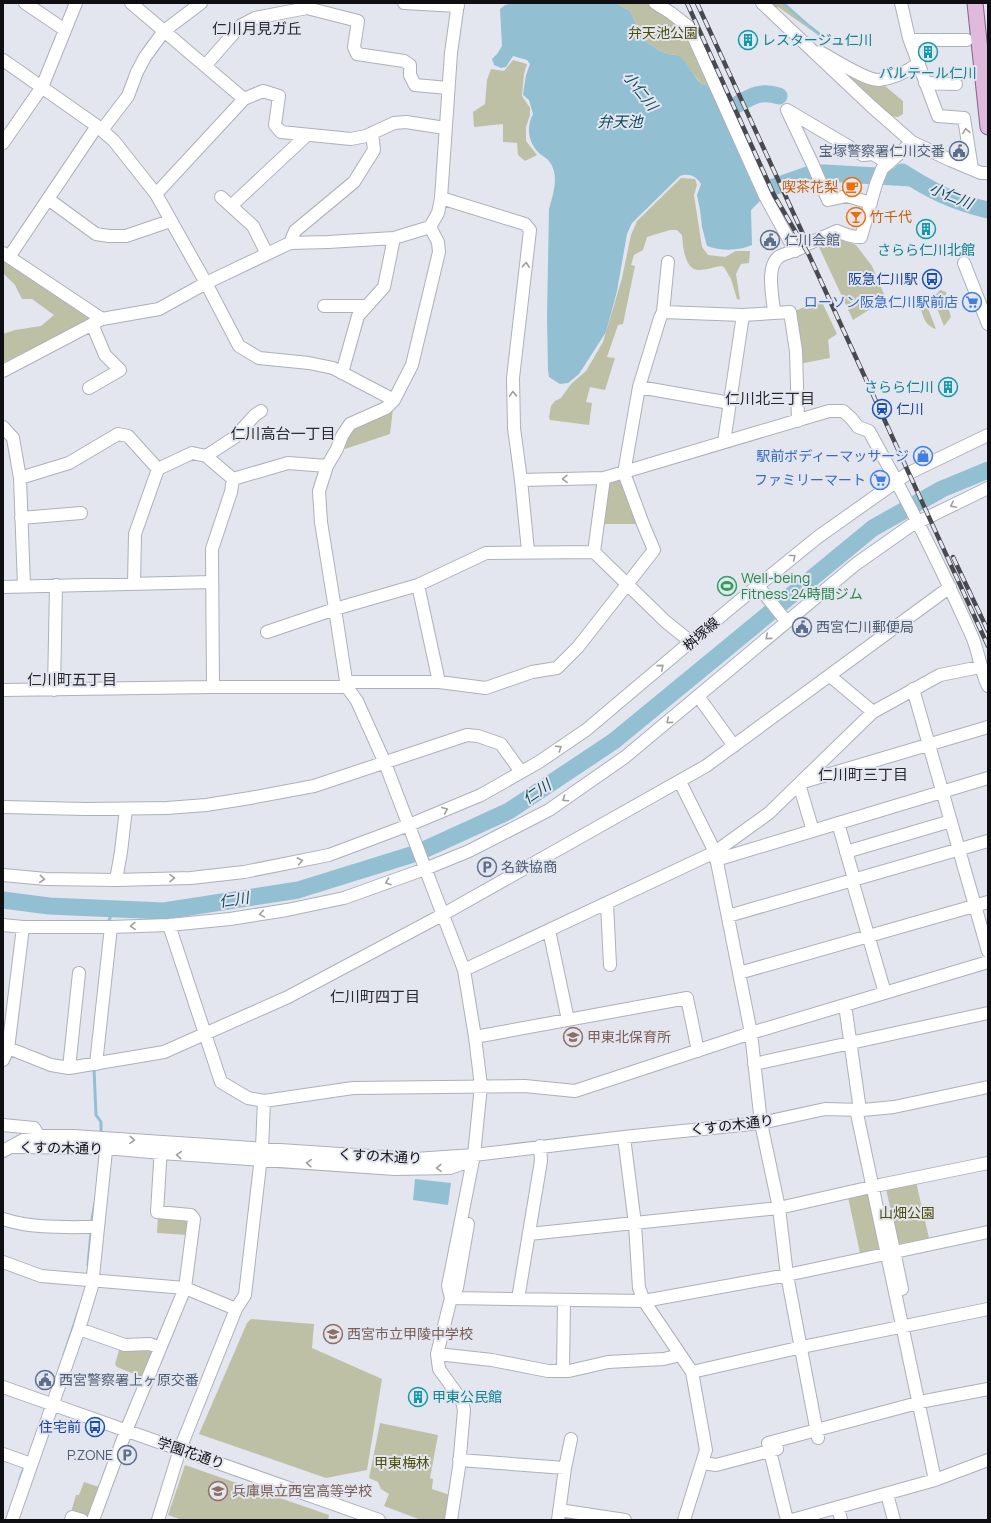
<svg xmlns="http://www.w3.org/2000/svg" width="991" height="1523" viewBox="0 0 991 1523" font-family="Manrope,'Noto Sans JP',sans-serif">
	<rect width="100%" height="100%" fill="#e3e5ef"/>
	<path fill="#bec0a5" d="M616,3H646L658,8L685,29L710,86L702,84L677,55L668,54L658,50L644,40L630,11Z
		M768,3H783L808,27L824,39L778,7L775,9Z
		M513,60L527,64L524,74L522,96L530,108V115L526,127V141L537,155L525,161L518,155L517,143L503,142V124L474,127L473,112L485,104L487,80L491,69L504,71Z
		M839,69L878,87L885,86L903,101V114L898,117L890,116Z
		M681,178L695,179L697,185L694,195L702,247L708,255L725,257L736,251H750L749,263L741,264L736,274L740,300L737,299L731,279L724,267L721,266C714,267 706,270 699,270C684,270 683,245 682,235L677,230H670L647,237L643,250L634,255L631,265L635,266L623,324L618,325L607,357L615,358L605,390L590,387L586,402L592,403L589,425L550,420L549,417L551,406L555,401L561,398L571,384L586,371L603,342L622,278L631,235L637,221Z
		M832,235L856,245L872,266L886,299L853,320L818,245Z
		M3,259L85,310L89,320L3,363V334L15,330L41,326L54,315L32,299H22L15,285L3,273Z
		M940,290L946,292L947,304L951,317L944,326L933,298Z
		M821,300L837,334L828,340L830,358L799,364L795,311Z
		M925,301L936,329C924,325 923,316 920,305Z
		M393,409L390,434L345,449L346,441L353,427Z
		M623,479L640,524H600L607,480Z
		M916,1182L929,1238L898,1244L886,1189Z
		M868,1192L881,1248L860,1253L848,1197Z
		M158,1216L185,1218L189,1223L188,1235L157,1233Z
		M251,1319L314,1324L312,1348L382,1379L367,1470L326,1478L199,1434L247,1323Z
		M120,1347L155,1350L144,1378L117,1367L115,1364Z
		M380,1423L438,1435L430,1478L433,1479L432,1489L450,1495L446,1520H421L384,1506L389,1494L381,1489L378,1482L369,1478Z
		M185,1465L329,1515L328,1520H182L168,1515Z
		M84,1482L102,1488L92,1514L87,1517L71,1512L76,1495H79Z"/>
	<path fill="#93bfd3" d="M513,3H616L630,11L644,40L658,50L668,54L677,55L682,58L697,79L702,84L710,86L762,199L751,210L752,245C739,251 720,251 707,246L702,227L700,210L697,195L701,184C696,176 689,173 680,176L632,223L627,234L617,291L606,332L579,374L568,383L560,384L549,377L548,370L547,317L549,209C553,195 560,175 549,161C547,158 542,156 539,153C528,142 526,128 533,114L529,100L523,95L526,75L530,64L527,60L513,56L506,67L501,68L494,65L492,59L497,54L502,46L500,9L505,5Z
		M415,1179L451,1183L448,1205L413,1200Z"/>
	<g fill="none" stroke-linecap="round" stroke-linejoin="round">
		<path stroke="#93bfd3" stroke-width="3" d="M783,3L809,26L823,37L824,36
			M109,921L113,909
			M94,1069L96,1115L101,1122V1131
			M92,1219L95,1203
			M88,1265L91,1233
			M64,1355L80,1307
			M20,1479L24,1468"/>
		<path stroke="#93bfd3" stroke-width="17" d="M710,114C715,113 721,113 725,111C745,102 756,88 779,96
			M902,172C932,191 953,202 988,210
			M759,192L813,173H825L911,178
			M3,900L49,906L164,911L298,890L417,853L509,811L614,741L873,528L942,489L988,470"/>
		<g stroke="#aeb0b9" stroke-width="14">
			<path id="minor" d="M25,3L65,30
				M131,3L244,99
				M404,3L458,6
				M655,3L671,13L689,27L765,196L795,251
				M762,3L871,106L912,142L950,160L981,173H988
				M901,3L909,38L938,116L964,118L972,169
				M910,40H967
				M820,52C833,59 867,81 879,80C894,78 907,72 919,63
				M3,60L97,126L114,141L156,194L206,283L239,346L259,358L309,363L333,368L394,400
				M205,66L240,26L255,18L307,8L358,21L354,47L357,54L404,61L410,65V75L415,85L448,88
				M925,83L956,84
				M102,130L128,96L137,72L145,57L164,31L201,3
				M3,143L42,87L76,3
				M156,194L244,99L263,91L279,96L275,125L281,132L351,139L366,136L394,123L406,122L445,128
				M221,197L253,226L267,254
				M441,198L525,224L530,230L513,378L514,428L521,480L604,478L829,411H843L851,418L858,427L869,431C906,497 940,565 971,634C979,651 980,670 988,686
				M48,199L96,234L109,236H126L170,221
				M871,203L847,196L828,200L813,165L787,110L863,155L873,154L888,163
				M231,206L307,135
				M290,243L295,231L354,182L374,150L372,133
				M3,253L102,319
				M9,257L97,126
				M964,263L988,324
				M324,306H367
				M663,312L668,262
				M774,312C773,297 765,265 780,256C786,253 794,251 801,248L803,246L837,231C845,234 852,238 861,237L876,184L882,169L912,142
				M3,371L102,319L159,309L206,283L290,243L328,242L394,238L430,227L438,213L441,198L451,53L458,3
				M342,373L358,316L384,287L394,238
				M639,387L730,403
				M89,388L120,370L105,355L92,324
				M3,427L13,438L20,478L24,586
				M724,442L743,315
				M206,456L235,437L255,415L261,411
				M20,478L69,463L118,434L128,436L158,469L192,453L206,456L233,479
				M604,478L594,552L666,622L691,642
				M233,479L288,463L327,466
				M521,480L528,551
				M21,518L81,513
				M134,584L135,534L158,469
				M418,585L439,682
				M758,586L786,621
				M3,587L212,582
				M267,632L335,609L321,522L319,491L327,466L337,449L342,436L350,424L386,408L394,400L412,365L439,252L438,242L430,227
				M830,676L873,712
				M346,682H439L486,688L532,672L557,668L578,647L654,550L643,524L624,473L639,387L660,318L663,312L743,315L790,312L796,351L798,421
				M213,687L212,549L231,492L233,479
				M347,687L335,609L418,585L486,553L594,552
				M913,689L988,951
				M3,690L213,687H347L357,701L385,763L464,970L475,1037L481,1086L474,1155L448,1286L451,1298
				M54,690L56,585
				M698,696L734,746
				M680,782L715,852L751,1033L761,1123L779,1208L787,1275L818,1438
				M803,782L988,727
				M799,784L813,831
				M3,807L85,809L167,808L206,805L250,798L314,786L467,735L478,736L501,744L521,772
				M838,823L854,879
				M846,852L951,821
				M716,860L988,778
				M3,875L46,879L116,880L191,878L244,872L329,855L409,825L481,795L539,762L586,730L733,606L818,537L907,474L988,435
				M116,880L121,852L126,809
				M852,880L885,993
				M607,903L610,965
				M728,916L988,841
				M3,925L23,927H111L169,925L230,919L287,910L344,898L425,869L469,851L549,810L625,757L856,564L910,526L988,488
				M169,925L221,1082L248,1098L264,1101L353,1088L525,1086L575,1091L751,1033L988,962
				M549,930L568,1020
				M464,970L715,852L769,813L873,712L940,675L980,667
				M739,973L988,902
				M845,1005L860,1110
				M475,1037L687,998L698,1051
				M3,1046L51,1065L69,1068L164,1052L288,997L442,915L706,766L950,587
				M3,1060L8,1049L23,927
				M96,1064L111,927
				M754,1064L988,1013
				M69,1068L79,973
				M856,1109L935,1480
				M3,1125L34,1128L39,1136
				M624,1137L635,1224L639,1288L644,1301L692,1372L706,1450L684,1520
				M14,1147L106,1148L161,1153L395,1169L450,1168L464,1163L471,1157
				M3,1151L23,1140L32,1136H73L415,1159L474,1155L624,1137L761,1123L825,1109L863,1110L894,1107L988,1087
				M887,1218L902,1289
				M3,1219C33,1229 66,1227 98,1227
				M529,1234L779,1208L880,1185L988,1163
				M3,1262L41,1276L185,1288L236,1309
				M451,1298L644,1301L787,1275L988,1232
				M518,1299L541,1161L540,1146
				M79,1329L125,1345L150,1344L160,1348
				M437,1354L492,1360L548,1371H569L608,1362L664,1359L680,1355
				M563,1371L564,1300
				M692,1372L802,1347L988,1309
				M3,1387L379,1520
				M3,1454L31,1464
				M459,1460L565,1468
				M703,1463L716,1465L777,1449
				M887,1494L894,1520
				M838,1507L841,1520
				M559,1510L625,1520
				M12,1520L79,1329L92,1286L107,1141
				M71,1520L72,1517L82,1520
				M93,1520L126,1431L185,1288L194,1219L191,1215L157,1212L161,1147
				M158,1520L180,1449L236,1309L245,1295L262,1148L264,1101
				M451,1520L459,1467L464,1410L462,1401L439,1369L437,1354L451,1298L457,1288L468,1224
				M558,1520L565,1468L571,1439
				M787,1520L768,1443L925,1401L988,1389
				M792,1520L935,1480L988,1460"/>
		</g>
		<g stroke="#8a6087" stroke-width="17">
			<path id="major" d="M975,3L988,127"/>
		</g>
		<use href="#minor" stroke="#fff" stroke-width="12"/>
		<use href="#major" stroke="#e0badc" stroke-width="15"/>
		<g stroke="#494a50" stroke-width="4.5">
			<path id="rail" d="M687,3L774,195L809,255L988,646
				M697,3L808,245
				M953,557L988,631"/>
		</g>
		<use href="#rail" stroke="#e3e5ef" stroke-width="3" stroke-dasharray="9" stroke-linecap="butt"/>
	</g>
	<defs><path id="oneway-chevron" d="M-2-3.5L2.5 0L-2 3.5" fill="none" stroke-width="1.6" stroke-linecap="round" stroke-linejoin="round"/></defs>
	<g stroke="#9f9fa1">
		<use href="#oneway-chevron" transform="translate(966 131) rotate(-99)"/>
		<use href="#oneway-chevron" transform="translate(526 265) rotate(-84)"/>
		<use href="#oneway-chevron" transform="translate(513 394) rotate(-92)"/>
		<use href="#oneway-chevron" transform="translate(565 479) rotate(179)"/>
		<use href="#oneway-chevron" transform="translate(953 505) rotate(153)"/>
		<use href="#oneway-chevron" transform="translate(793 557) rotate(-39)"/>
		<use href="#oneway-chevron" transform="translate(768 637) rotate(139)"/>
		<use href="#oneway-chevron" transform="translate(661 667) rotate(-40)"/>
		<use href="#oneway-chevron" transform="translate(669 721) rotate(140)"/>
		<use href="#oneway-chevron" transform="translate(559 748) rotate(-34)"/>
		<use href="#oneway-chevron" transform="translate(565 799) rotate(146)"/>
		<use href="#oneway-chevron" transform="translate(445 810) rotate(-23)"/>
		<use href="#oneway-chevron" transform="translate(300 861) rotate(-11)"/>
		<use href="#oneway-chevron" transform="translate(172 878) rotate(-1)"/>
		<use href="#oneway-chevron" transform="translate(42 879) rotate(5)"/>
		<use href="#oneway-chevron" transform="translate(388 882) rotate(161)"/>
		<use href="#oneway-chevron" transform="translate(262 914) rotate(171)"/>
		<use href="#oneway-chevron" transform="translate(133 926) rotate(178)"/>
		<use href="#oneway-chevron" transform="translate(132 1140) rotate(4)"/>
		<use href="#oneway-chevron" transform="translate(179 1155) rotate(-176)"/>
		<use href="#oneway-chevron" transform="translate(309 1163) rotate(-176)"/>
		<use href="#oneway-chevron" transform="translate(439 1168) rotate(178)"/>
	</g>
	<defs>
		<g id="building-ring" transform="scale(1)"><circle r="9.5" fill="#e3e5ef" stroke="#0f9aa8" stroke-width="1.5"/><path d="M-4-6H4V6H1V3H-1V6H-4ZM-2.5-4.3h1.7v1.8h-1.7ZM.8-4.3h1.7v1.8H.8ZM-2.5-1h1.7V.8h-1.7ZM.8-1h1.7V.8H.8Z" fill="#0f9aa8"/></g>
		<g id="civic-ring" transform="scale(1)"><circle r="9.5" fill="#e3e5ef" stroke="#5c6f8a" stroke-width="1.5"/><path d="M-.6-6.5H3V-4.5H.6V-3L4-1V1h2V6H-6V1h2V-1L-.6-3ZM-1.2 2.5V6h2.4V2.5Z" fill="#5c6f8a"/></g>
		<g id="cafe-ring" transform="scale(1)"><circle r="9.5" fill="#e3e5ef" stroke="#e8710a" stroke-width="1.5"/><path d="M-5.5-4.5H6V0H3Q3 3.5 0 3.5H-2.5Q-5.5 3.5-5.5 0ZM3-3.2v2h1.7v-2ZM-6 4.5H4V6H-6Z" fill="#e8710a"/></g>
		<g id="bar-ring" transform="scale(1)"><circle r="9.5" fill="#e3e5ef" stroke="#e8710a" stroke-width="1.5"/><path d="M-6-5H6L.8 .8V4.5H3.5V6h-7V4.5H-.8V.8Z" fill="#e8710a"/></g>
		<g id="bus-ring" transform="scale(1)"><circle r="9.5" fill="#e3e5ef" stroke="#1a4fb4" stroke-width="1.5"/><path d="M-5-6H5V4H4V6H2V4H-2V6H-4V4H-5ZM-3.5-4V0h7V-4ZM-3.5 1.2v1.5H-2V1.2ZM2 1.2v1.5H3.5V1.2Z" fill="#1a4fb4"/></g>
		<g id="supermarket-ring" transform="scale(1)"><circle r="9.5" fill="#e3e5ef" stroke="#3f7fe0" stroke-width="1.5"/><path d="M-6-5.5h2.5l.6 2H6L4.5 2H-2.5L-4.4-4H-6ZM-1.5 3.2a1.3 1.3 0 1 0 .1 0ZM3 3.2a1.3 1.3 0 1 0 .1 0Z" fill="#3f7fe0"/></g>
		<g id="station-ring" transform="scale(1)"><circle r="9.5" fill="#e3e5ef" stroke="#1a4fb4" stroke-width="1.5"/><path d="M-3-6H3Q5-6 5-4V2Q5 4 3 4L4.5 6H3L1.5 4h-3L-3 6H-4.5L-3 4Q-5 4-5 2V-4Q-5-6-3-6ZM-3.5-4v3h7v-3ZM-3.5 1v1.5H-2V1ZM2 1v1.5H3.5V1Z" fill="#1a4fb4"/></g>
		<g id="shop-ring" transform="scale(1)"><circle r="9.5" fill="#e3e5ef" stroke="#3f7fe0" stroke-width="1.5"/><path d="M-5-2.5h2.3a2.7 3.5 0 0 1 5.4 0H5L5.5 6h-11ZM-1.5-2.5h3a1.5 2.3 0 0 0-3 0Z" fill="#3f7fe0"/></g>
		<g id="stadium-ring" transform="scale(1)"><circle r="9.5" fill="#e3e5ef" stroke="#2e9e5b" stroke-width="1.5"/><path d="M0-5a6.5 5 0 1 0 0 10a6.5 5 0 1 0 0-10ZM-3.5-1.8h7v3.6h-7Z" fill="#2e9e5b"/></g>
		<g id="parking-ring" transform="scale(1)"><circle r="9.5" fill="#e3e5ef" stroke="#5c6f8a" stroke-width="1.5"/><path d="M-3.5-5.5H1a3.5 3.5 0 0 1 0 7H-1V5.5H-3.5ZM-1-3.4V-.6H.8a1.4 1.4 0 0 0 0-2.8Z" fill="#5c6f8a"/></g>
		<g id="school-ring" transform="scale(1)"><circle r="9.5" fill="#e3e5ef" stroke="#8d6e63" stroke-width="1.5"/><path d="M0-5L7-2L0 1L-7-2ZM-4 1L0 2.5L4 1V4Q0 6-4 4Z" fill="#8d6e63"/></g>
	</defs>
	<g fill-rule="evenodd">
		<use href="#building-ring" x="748" y="40"/>
		<use href="#building-ring" x="928" y="52"/>
		<use href="#civic-ring" x="959" y="151"/>
		<use href="#cafe-ring" x="852" y="187"/>
		<use href="#bar-ring" x="856" y="217"/>
		<use href="#building-ring" x="926" y="229"/>
		<use href="#civic-ring" x="770" y="240"/>
		<use href="#bus-ring" x="932" y="279"/>
		<use href="#supermarket-ring" x="972" y="302"/>
		<use href="#building-ring" x="948" y="387"/>
		<use href="#station-ring" x="882" y="409"/>
		<use href="#shop-ring" x="923" y="456"/>
		<use href="#supermarket-ring" x="880" y="480"/>
		<use href="#stadium-ring" x="727" y="586"/>
		<use href="#civic-ring" x="802" y="627"/>
		<use href="#parking-ring" x="487" y="867"/>
		<use href="#school-ring" x="573" y="1037"/>
		<use href="#school-ring" x="333" y="1334"/>
		<use href="#civic-ring" x="45" y="1380"/>
		<use href="#building-ring" x="418" y="1397"/>
		<use href="#bus-ring" x="95" y="1427"/>
		<use href="#parking-ring" x="127" y="1455"/>
		<use href="#school-ring" x="218" y="1491"/>
	</g>
	<g text-anchor="middle" stroke-width="4" stroke-linejoin="round" paint-order="stroke">
		<g font-size="14" fill="#4c4d08" stroke="#e3e5ef">
			<text x="663" y="38">弁天池公園</text>
			<text x="907" y="1218">山畑公園</text>
			<text x="402" y="1468">甲東梅林</text>
		</g>
		<g font-size="14" fill="#0d838f" stroke="#e3e5ef" text-anchor="start">
			<text x="762" y="45">レスタージュ仁川</text>
			<text x="928" y="78" text-anchor="middle">パルテール仁川</text>
			<text x="926" y="255" text-anchor="middle">さらら仁川北館</text>
			<text x="934" y="392" text-anchor="end">さらら仁川</text>
			<text x="432" y="1402">甲東公民館</text>
		</g>
		<g font-size="14" fill="#4e5e75" stroke="#e3e5ef" text-anchor="start">
			<text x="945" y="156" text-anchor="end">宝塚警察署仁川交番</text>
			<text x="784" y="245">仁川会館</text>
			<text x="816" y="632">西宮仁川郵便局</text>
			<text x="501" y="872">名鉄協商</text>
			<text x="59" y="1385">西宮警察署上ヶ原交番</text>
			<text x="113" y="1460" text-anchor="end">P.ZONE</text>
		</g>
		<g font-size="14" fill="#c56008" stroke="#e3e5ef" text-anchor="end">
			<text x="838" y="192">喫茶花梨</text>
			<text x="870" y="222" text-anchor="start">竹千代</text>
		</g>
		<g font-size="14" fill="#164399" stroke="#e3e5ef" text-anchor="end">
			<text x="918" y="284">阪急仁川駅</text>
			<text x="896" y="414" text-anchor="start">仁川</text>
			<text x="81" y="1432">住宅前</text>
		</g>
		<g font-size="14" fill="#366cbe" stroke="#e3e5ef" text-anchor="end">
			<text x="958" y="307">ローソン阪急仁川駅前店</text>
			<text x="909" y="461">駅前ボディーマッサージ</text>
			<text x="866" y="485">ファミリーマート</text>
		</g>
		<g font-size="14" fill="#27864d" stroke="#e3e5ef" text-anchor="start">
			<text x="741" y="583">Well-being<tspan x="741" dy="16">Fitness 24時間ジム</tspan></text>
		</g>
		<g font-size="14" fill="#0f0f13" stroke="#e3e5ef">
			<text transform="translate(701 634) rotate(-41)" y="5">桝塚線</text>
			<text transform="translate(732 1125) rotate(-7)" y="5">くすの木通り</text>
			<text transform="translate(61 1148) rotate(1)" y="5">くすの木通り</text>
			<text transform="translate(380 1156) rotate(3)" y="5">くすの木通り</text>
			<text transform="translate(191 1453) rotate(19)" y="5">学園花通り</text>
		</g>
		<g font-size="14" fill="#785e54" stroke="#e3e5ef" text-anchor="start">
			<text x="587" y="1042">甲東北保育所</text>
			<text x="347" y="1339">西宮市立甲陵中学校</text>
			<text x="232" y="1496">兵庫県立西宮高等学校</text>
		</g>
		<g font-size="15" fill="#272930" stroke="#e3e5ef">
			<text x="257" y="34">仁川月見ガ丘</text>
			<text x="770" y="404">仁川北三丁目</text>
			<text x="283" y="439">仁川高台一丁目</text>
			<text x="72" y="685">仁川町五丁目</text>
			<text x="863" y="780">仁川町三丁目</text>
			<text x="375" y="1002">仁川町四丁目</text>
		</g>
		<g font-size="15" font-style="italic" fill="#0e4b5f" stroke="#e3e5ef">
			<text transform="translate(640 91) rotate(52)" y="5">小仁川</text>
			<text x="620" y="127">弁天池</text>
			<text transform="translate(951 196) rotate(22)" y="5">小仁川</text>
			<text transform="translate(537 792) rotate(-34)" y="5">仁川</text>
			<text transform="translate(234 900) rotate(-9)" y="5">仁川</text>
		</g>
	</g>
	<rect width="991" height="1523" fill="none" stroke="#0f0f13" stroke-width="8"/>
</svg>
